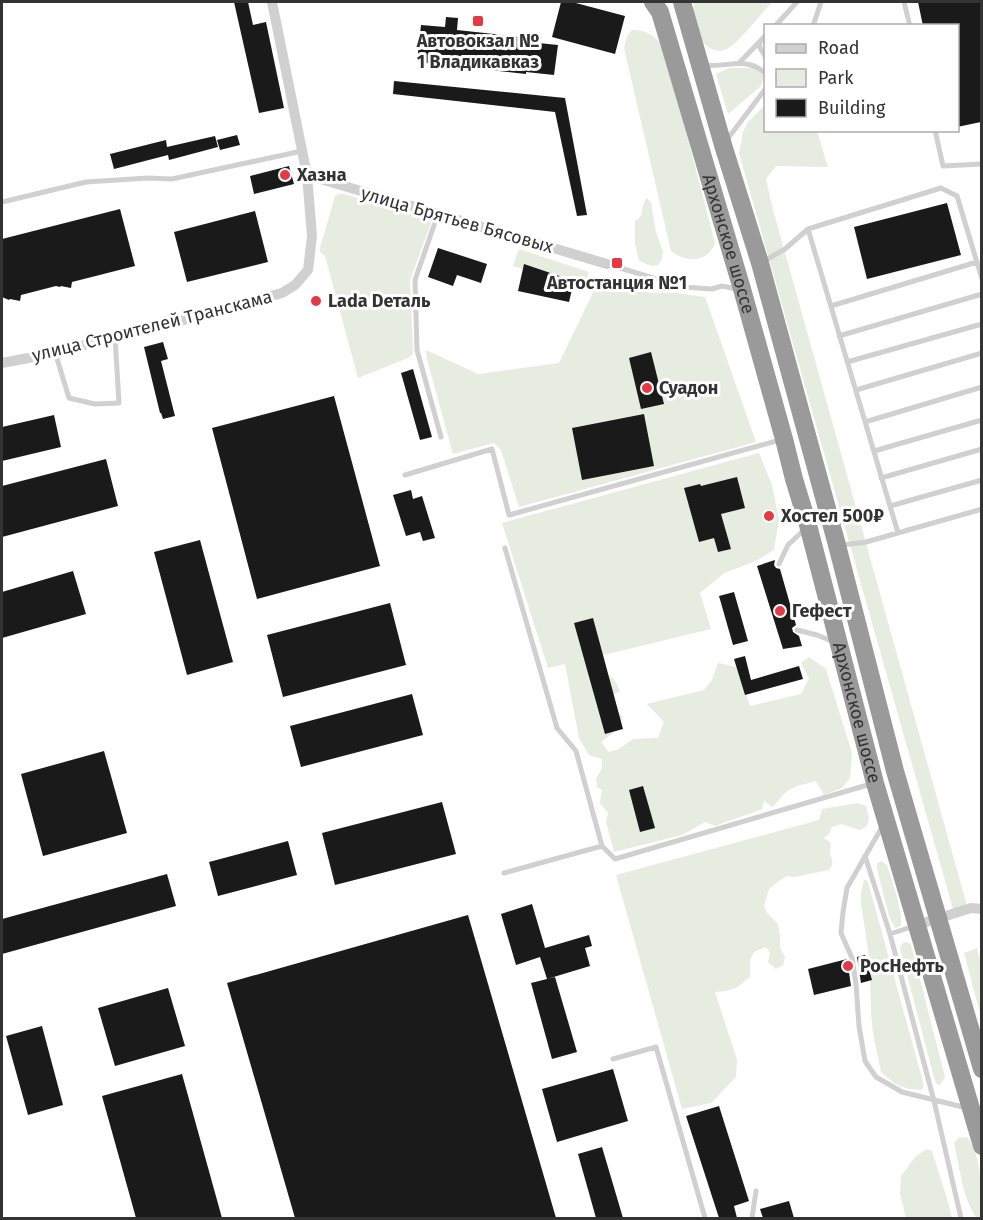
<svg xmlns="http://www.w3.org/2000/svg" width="983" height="1220" viewBox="0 0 983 1220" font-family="'Fira Sans',sans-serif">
	<rect width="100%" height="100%" fill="#fff"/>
	<path fill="#e6ecdf" d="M695,2H772C763,12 737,44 727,49C715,55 702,45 698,34C694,24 691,12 695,2Z
		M632,30C647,30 655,36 664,47L715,243C708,263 685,263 671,251L624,48L627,36Z
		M729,68H754L764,76L761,86L728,114L716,74Z
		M765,105L766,130L817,131L828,167L776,166L766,179L772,206L969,913L955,916L739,153L743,132L748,122Z
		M339,194H344L430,220L431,223L410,280L413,350L412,355L408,358L358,378L325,256L320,252V248L335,196Z
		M647,198L651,203L656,232L663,252L662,259L658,265L652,266L639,261L635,243V221C646,216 639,207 647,198Z
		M519,249L589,272L583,289L513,266Z
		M600,278L651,293H677L705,297L756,442L519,507L501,450L494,443L453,454L427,359L426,350L478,374L559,363Z
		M759,453L772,485L779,520L774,550L756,561L724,573L700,593L711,629L591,658L598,669L614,679L620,691L608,698L609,703L623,717L613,733L601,742L609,752L619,749L633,739L658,738L664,722L647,704L704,690L712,680L718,663L736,667L750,706L801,694L809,678L801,663L809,657L826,669L852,753L850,778L842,788L824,795L816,781C806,784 790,786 783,795C779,799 777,803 772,807L764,801L762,809C746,816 731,819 716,826L705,822L682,835L614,852L606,822L608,813L600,803L602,790L597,787L596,779L602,768V759L589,755L579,738L565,664L548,668L502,523Z
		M857,803L866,806L869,818L867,826L860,830L841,824L832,827L829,834L824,838L831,843C831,846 830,848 830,851C830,860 836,860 829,870L795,877L787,876L776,883L769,889L764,906L767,913L778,924L780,936V948L785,957L783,965L776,969L768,962L770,953L766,947L754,952L750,960V976C739,988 732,991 715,992L737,1060L736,1077L711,1103L682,1109L616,875L819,820L822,809Z
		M881,861L887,865C892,881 903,910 901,926L895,928L889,916L877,869V863Z
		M864,880H866L868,882L923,1082V1087L921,1090L909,1089L895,1084L881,1072L873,1033L871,1013L870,963L861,903V893Z
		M906,942L910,943L912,948L945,1077L940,1085L937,1084L935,1081L900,948L903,943Z
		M977,948L981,963V1017L964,953Z
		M967,1137C983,1158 981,1192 981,1218L976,1217C963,1200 959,1164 954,1143L958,1138Z
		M927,1149L932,1151L948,1202L952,1218H906L900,1194L901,1176L916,1156Z"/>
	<path fill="#1a1a1a" d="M234,2H248L253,25L266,22L284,108L259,113Z
		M561,2H572L625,16L615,54L552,37Z
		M918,2H981V122L957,127V26H923Z
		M446,17L458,18L457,30L530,38L529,42L558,45L554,75L526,72V74L417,62L421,25L445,27Z
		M394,81L565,98L587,215L577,216L555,112L393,94Z
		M237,135L240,145L220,150L217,140Z
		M215,136L218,147L169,160L168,155L114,169L110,154L166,140L167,147Z
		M289,166L294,184L254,194L250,176Z
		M947,203L961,255L867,279L854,227Z
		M120,209L135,266L72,282L71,288L61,286L60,287L56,286L21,295L20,301L10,299L9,300L2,297V239Z
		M255,211L268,262L187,282L174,232Z
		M438,248L487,264L481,283L457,275L453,286L428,277Z
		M524,264L574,281L569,302L518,291Z
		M163,342L168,359L161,361L175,416L163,419L161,413H160L144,347Z
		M651,352L664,404L641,409L629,358Z
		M413,369L432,437L420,440L401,373Z
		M334,396L380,566L257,599L212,428Z
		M644,414L654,466L582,480L572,428Z
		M54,415L61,447L2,461V427Z
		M106,459L118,506L2,537V486Z
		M737,477L745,508L721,514L731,549L718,552L714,538L699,542L684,488L700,484L701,486Z
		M411,490L413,499L422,496L435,538L423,541L420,532L406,536L393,495Z
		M200,540L233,662L187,675L154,552Z
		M775,560L774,565L776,568L780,569L796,625L792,628L793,632L799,636L802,646L783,649L757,566Z
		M73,571L86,614L2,638V592Z
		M734,592L748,641L733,645L719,596Z
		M390,603L406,665L283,697L267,635Z
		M593,618L623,729L605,734L574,623Z
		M745,656L751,680L799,666L803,679L745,695L734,659Z
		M412,694L423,735L301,767L290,726Z
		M104,751L127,833L43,856L21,774Z
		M643,786L655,828L640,832L629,790Z
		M442,802L456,854L335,885L322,833Z
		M288,841L297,875L218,896L209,862Z
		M167,874L176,906L2,954V919Z
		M532,904L545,948L589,935L592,946L585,948L590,966L547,979L540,957L516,965L501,914Z
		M468,915L556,1218H295L227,983Z
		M865,955L872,980L861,983L857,957Z
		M847,959L851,986L814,995L808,969Z
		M555,977L577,1052L552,1059L531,983Z
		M168,988L185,1046L115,1066L98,1008Z
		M42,1026L63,1105L28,1115L6,1036Z
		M613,1069L628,1121L557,1142L542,1089Z
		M182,1074L222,1218H136L102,1096Z
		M719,1106L749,1201L734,1206L737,1218H719L686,1116Z
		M602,1147L623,1218H596L578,1154Z
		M789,1201L794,1218H763L760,1209Z"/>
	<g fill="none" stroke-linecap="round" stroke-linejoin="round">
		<path stroke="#d0d0d0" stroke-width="5" d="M904,2L910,26
			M775,26L797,2
			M813,26L821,2
			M761,40L759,46L766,58
			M740,62L766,35
			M705,65C729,68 746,55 766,74
			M935,130L943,166L982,164
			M726,141L766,88
			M2,202L86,182L148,178L172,179L302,151
			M438,214L415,280L417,350L441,437
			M808,229L898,533
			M764,261L785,249L808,229L941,188L957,196L982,279
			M607,264L683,287L712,289L722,286L737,289
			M831,306L977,262
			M839,336L982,294
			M55,352L69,398L95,404L119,403L115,337
			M847,362L982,324
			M856,390L982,353
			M865,422L982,387
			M874,451L982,420
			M405,475L492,449L509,515L780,440
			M881,478L982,449
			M890,506L982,480
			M842,545L866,542L982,509
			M505,548L557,728L576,751L602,846
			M779,564L788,545L806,528
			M797,630L817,635L834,642
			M882,827L847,888L843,912L841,933L852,958L856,984L859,1026L865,1061L876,1077L902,1092L967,1108
			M865,856L890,934L934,1101L961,1218
			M504,873L602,846L615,859L871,784
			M890,934L914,926
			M613,1059L656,1047L705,1218
			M752,1218L756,1191"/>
		<path stroke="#d0d0d0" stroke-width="10" d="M307,175L607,264
			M2,363L44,355L196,317L282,293L295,285L308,270L312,236L307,175L272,2
			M917,925L971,908L982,909"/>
		<g stroke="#9a9a9a" stroke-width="18">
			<path id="s1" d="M653,2L660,12L742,289L784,439L794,479L808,525L875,783L982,1146"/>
			<path d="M682,2L723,145L760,263L837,545L895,771L982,1069"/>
		</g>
	</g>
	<g fill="#e63946" stroke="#fff" stroke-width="2">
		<rect x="472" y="15" width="12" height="12" rx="3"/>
		<circle cx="285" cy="175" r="6"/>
		<rect x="611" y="257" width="12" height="12" rx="3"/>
		<circle cx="316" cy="301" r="6"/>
		<circle cx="647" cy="388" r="6"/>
		<circle cx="769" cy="516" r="6"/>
		<circle cx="780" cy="611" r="6"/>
		<circle cx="848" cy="966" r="6"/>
	</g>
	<g text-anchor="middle" stroke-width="6" stroke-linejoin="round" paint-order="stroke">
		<g font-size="18" font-weight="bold" fill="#333" stroke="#fff" text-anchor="start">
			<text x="478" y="47" text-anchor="middle">Автовокзал №<tspan x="478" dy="21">1 Владикавказ</tspan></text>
			<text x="297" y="181">Хазна</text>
			<text x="617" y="289" text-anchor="middle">Автостанция №1</text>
			<text x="328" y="307">Lada Dеталь</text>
			<text x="659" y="394">Суадон</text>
			<text x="781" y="522">Хостел 500₽</text>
			<text x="792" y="617">Гефест</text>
			<text x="860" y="972">РосНефть</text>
		</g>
		<g font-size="18" fill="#333" stroke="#fff">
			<text transform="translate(457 220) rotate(16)" y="6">улица Брятьев Бясовых</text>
			<text dy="6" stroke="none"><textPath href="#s1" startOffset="254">Архонское шоссе</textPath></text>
			<text transform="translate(152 326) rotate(-14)" y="6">улица Строителей Транскама</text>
			<text dy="6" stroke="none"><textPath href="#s1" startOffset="740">Архонское шоссе</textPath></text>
		</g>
	</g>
	<rect width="983" height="1220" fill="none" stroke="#333333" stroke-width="6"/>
	<rect x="764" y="24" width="195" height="108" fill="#ffffff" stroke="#adadad" stroke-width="1.5"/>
	<rect x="776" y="44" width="30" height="9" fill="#d0d0d0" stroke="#adadad" stroke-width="1.5"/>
	<text x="818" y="54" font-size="18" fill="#333333">Road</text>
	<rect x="776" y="69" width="30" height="18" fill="#e6ecdf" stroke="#adadad" stroke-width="1.5"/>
	<text x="818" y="84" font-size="18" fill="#333333">Park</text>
	<rect x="776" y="99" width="30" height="18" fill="#1a1a1a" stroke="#adadad" stroke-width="1.5"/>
	<text x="818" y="114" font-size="18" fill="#333333">Building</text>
</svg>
